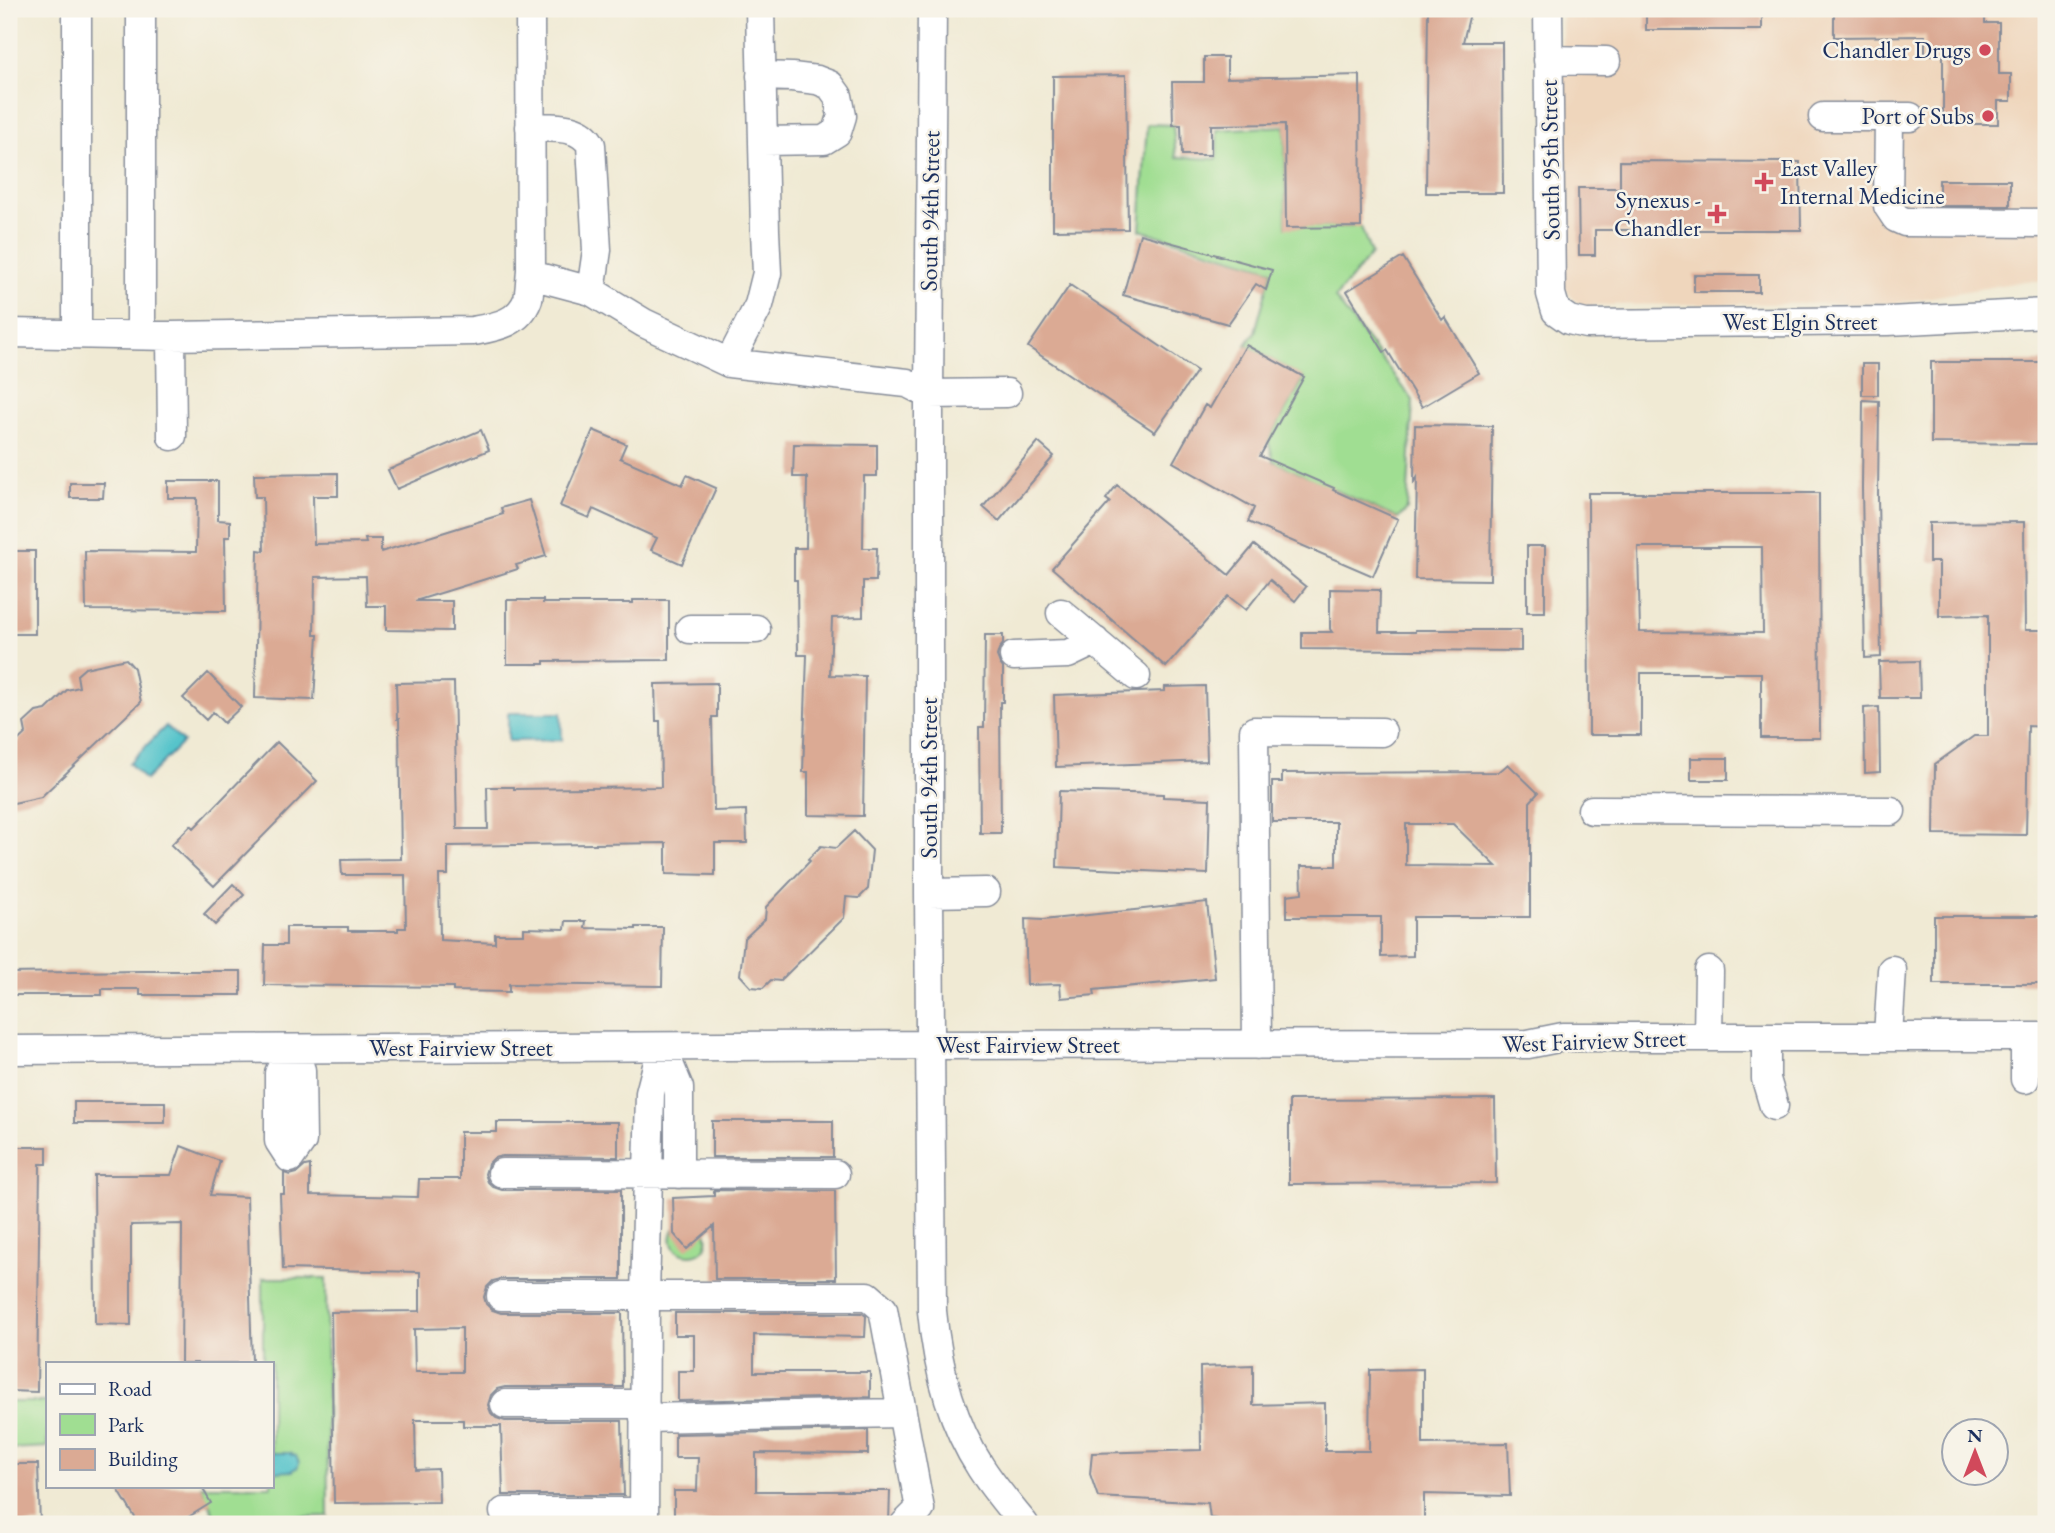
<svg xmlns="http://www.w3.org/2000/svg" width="2055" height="1533" viewBox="0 0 2055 1533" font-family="'EB Garamond',serif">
	<rect width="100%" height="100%" fill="#f7f3e8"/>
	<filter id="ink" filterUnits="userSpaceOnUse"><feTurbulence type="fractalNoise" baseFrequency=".0143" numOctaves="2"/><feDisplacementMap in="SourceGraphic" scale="14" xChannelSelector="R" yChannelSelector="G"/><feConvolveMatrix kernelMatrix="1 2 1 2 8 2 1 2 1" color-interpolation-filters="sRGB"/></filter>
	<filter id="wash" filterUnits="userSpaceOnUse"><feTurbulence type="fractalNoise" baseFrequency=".00686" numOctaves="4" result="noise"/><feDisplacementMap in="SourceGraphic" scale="28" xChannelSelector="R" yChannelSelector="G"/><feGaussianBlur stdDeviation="1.57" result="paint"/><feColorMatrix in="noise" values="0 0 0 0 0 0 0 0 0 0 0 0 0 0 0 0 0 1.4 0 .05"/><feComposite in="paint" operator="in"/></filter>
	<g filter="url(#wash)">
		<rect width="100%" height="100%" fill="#f0ead4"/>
		<path fill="#efd6bc" d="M1562,9H2046V281H2025L1897,303L1583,305L1577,302L1569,294L1564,285Z"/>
		<path fill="#a0de92" stroke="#5e8678" stroke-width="2" d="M1147,124L1173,125L1176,157L1217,159V130L1285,126L1286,227H1361L1371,254L1335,298L1413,400L1407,509L1398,519L1274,462L1268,441L1304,378L1246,345L1255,332L1272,270L1140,230Z
			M675,1227L705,1228C720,1266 656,1262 675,1227Z
			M263,1278H326L328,1516L216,1519L201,1486H271V1363H263Z
			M9,1402H47V1447L9,1449Z"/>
		<path fill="#57c4cb" stroke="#397a94" stroke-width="2" d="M508,713H561L562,740L508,741Z
			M166,726L183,742L145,780L129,763Z
			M271,1453H291V1455L296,1456L299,1463L297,1468L293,1469V1471L271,1472Z"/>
		<g id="blocks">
			<path fill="#dbaa94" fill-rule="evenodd" d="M1428,9H1471L1463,42H1502L1503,193H1426Z
				M1646,9H1762V30H1646Z
				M1834,9H1985V23H1999V74H2011V101H1998V124H1943V55H1925V36L1834,37Z
				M1204,57H1227V78L1360,75L1361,227L1286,228L1285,124L1211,125V155H1182L1181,125H1173L1172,82H1204Z
				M1126,75L1128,229L1053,230V76Z
				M1620,161L1800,162L1801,230H1595V255H1579L1578,188H1620Z
				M1939,180H2010V206H1939Z
				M1140,234L1272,270L1266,290L1256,284L1228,324L1123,295Z
				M1403,257L1442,320L1445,317L1479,373L1422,407L1387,350L1384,352L1347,291Z
				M1694,275H1759V292H1694Z
				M1070,285L1197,371L1155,432L1028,347Z
				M1246,345L1304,377L1260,456L1334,488L1333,490L1398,519L1373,576L1248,522L1254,508L1173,462L1205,405L1210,408Z
				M1931,362H2046V444L1931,443Z
				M1862,364H1878V395H1862Z
				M1863,400L1879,401L1878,497L1881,657L1865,658L1862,488Z
				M1415,425L1492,426L1490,580L1415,579L1417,477L1414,482Z
				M481,430L489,450L397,489L388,470Z
				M593,430L626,444L620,458L682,485L687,475L716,488L682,564L651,550L657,538L593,509L589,518L560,506Z
				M1038,442L1054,456L999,521L983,507Z
				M794,444L877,445V476H864L863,548H877L876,581H863V617L832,618L830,675L865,676L863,816L808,815V772H803L807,655H798L797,580H794V548H806L807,477H793Z
				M338,473V496H313L314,544L366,543L365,539H381V552L503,514L501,508L529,500L546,556L516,565L518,569L415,601H452V631L386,630V606H367L366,576L315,577L314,635H318L314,700L255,698L258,550L264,551L263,497H255L254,474Z
				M168,481H218V520L230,521V537H225L226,611L86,610L85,551L196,552L197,498H168Z
				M70,483H104L103,498H70Z
				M1117,485L1229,575L1254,545L1306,587L1295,601L1270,580L1246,610L1228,596L1166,667L1052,568L1110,502L1106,499Z
				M1588,493H1819L1820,738H1761V673H1641V735H1589ZM1638,547H1762L1763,633L1640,632Z
				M2024,522L2025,630H2046V727L2028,726L2026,835L1934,834L1935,764L1974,736H1988V615L1939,616V562H1929V523Z
				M1527,546H1545V612H1527Z
				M13,551H35V634H13Z
				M1330,589L1380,590L1379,632H1415V630H1521V651L1302,649V632H1332L1330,629Z
				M507,600H543V603H633V600H669V660L544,661V664H507Z
				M985,635H1003V644L999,649L997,656L1000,664L1003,668V702H1000L1001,833H980L979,727H984Z
				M126,659L134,668L141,702L41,797L9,804V749L26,733L24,723L36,712L46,710L67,690L79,687L77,675L85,668Z
				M1919,661L1920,698H1880L1879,662Z
				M208,673L241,707L224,723L213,712L206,720L183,698Z
				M454,682L457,829H488L487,787H514V789L661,787L660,721H656L655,684L717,683V717H712L714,811L746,810L747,843H715V875L666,874V843L448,846V875H439L440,940L495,943V934H524V928L565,929L566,921H586L585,928L636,929V927H663L662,986L509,984V992L453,991V987L264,985L265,945H286V927H348V931H398V928H406L405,875H342L341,860L401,859L399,719H397L396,683Z
				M1205,686L1207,761L1056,767L1054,695L1165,691V687Z
				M1879,707L1880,772L1865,773L1864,708Z
				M277,742L317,781L214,886L171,845L191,825L194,828Z
				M1691,758H1728V780H1691Z
				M1508,764L1538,793L1530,802V917H1413V956L1381,957V917H1287V895L1302,893L1301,866H1336V822H1272V782H1282V773L1499,772ZM1406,824H1453L1496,866L1406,865Z
				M1059,791L1163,794V797L1210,799L1208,874L1057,867Z
				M854,831L872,850L868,889L859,898L846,897L844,918L780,981L771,980L763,988L751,987L740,975L744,939L765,919L766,907L810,861L808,859L821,846L836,848Z
				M233,884L244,895L215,925L204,914Z
				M1207,902L1215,978L1094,990L1095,995L1061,998L1060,984L1027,985L1025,919L1043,920Z
				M1934,916H2046V984H1934Z
				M140,971H241V995H140V989H102V995H9V973Z
				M1495,1099L1496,1183L1289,1184V1100Z
				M74,1102H165V1123H74Z
				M712,1121H833V1157H712Z
				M497,1122H618V1157L502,1156L494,1158L488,1164L485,1174L488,1182L493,1187L502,1190H621V1279H501L493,1281L487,1287L484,1297L486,1304L492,1310L501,1313H622L623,1387H505L497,1389L491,1395L488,1405L491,1413L496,1418L505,1421H622L624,1495H503L501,1426H463V1420H415L416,1470L438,1469L439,1502L334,1503L331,1312L420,1311V1272L283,1269L280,1194H284V1173L290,1175L297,1173L305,1166L310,1165V1195L418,1197L419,1179H460V1132H497ZM462,1328V1372H415L414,1329Z
				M181,1146L220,1161L210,1195L247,1197L252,1363H181L182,1224L131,1225V1325L95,1324L94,1175H171Z
				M9,1147H47V1164H40L37,1392L9,1391Z
				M714,1190L835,1191L836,1279H715L714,1226L687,1249L674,1234L673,1198L714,1196Z
				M675,1313H862L866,1316L865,1337L754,1335V1372H870V1397L678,1401V1371H694V1335H675Z
				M1253,1365V1405L1325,1403V1451H1369L1370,1370L1423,1369V1444L1508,1443L1510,1496L1424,1494V1524H1217V1519L1210,1518L1208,1503L1098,1497L1090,1474L1092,1453L1201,1450L1200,1367Z
				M868,1430V1454L756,1453V1491H890L889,1523L674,1522V1491H697L698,1458H675V1434Z
				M9,1464H38L40,1524H9Z
				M116,1486H201L211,1503L177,1524H139Z"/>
		</g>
	</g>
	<g filter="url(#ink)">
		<use href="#blocks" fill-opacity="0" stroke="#868c99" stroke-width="2"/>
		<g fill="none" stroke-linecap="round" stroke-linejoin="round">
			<g stroke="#868c99" stroke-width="31">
				<path id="minor" d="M141,9V335
					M760,9L765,231L767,273L759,305L729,363L907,383L929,394L1007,393
					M932,9L929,394V893L932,1311C937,1365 951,1422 981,1468C994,1488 1009,1506 1024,1524
					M1548,9L1551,294L1556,311L1569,320L1586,324L1888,321L2046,313
					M1548,60L1606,61
					M761,76L792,77L817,80L830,85L838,96L842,116L837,132L824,140L763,141
					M1823,117H1910
					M1889,117L1888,206L1896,218L1905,222L2045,223
					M530,127C552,128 580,124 591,145L597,250L591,291L531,275
					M591,291L644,323L729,363
					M9,333L171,336L473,331C495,327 519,324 528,299C530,290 530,279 531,270L530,9
					M77,334V9
					M171,336L172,436
					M1061,613L1136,676
					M690,629H756
					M1014,656L1068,654L1095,641
					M1592,810L1891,811
					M929,893L986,892
					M1888,1036L1892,970
					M1708,1037L1709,971
					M1766,1037V1079L1774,1106
					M2025,1037V1079
					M1257,1045L1254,731L1382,732
					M662,1047L679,1088V1174
					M291,1049L301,1070L302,1141L290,1158L279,1141V1073Z
					M9,1050L930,1045L1528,1044L1563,1037H2046
					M502,1173L835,1174
					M501,1296H868L883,1309L920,1509L905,1524
					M505,1404H644
					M644,1418L902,1413
					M504,1512H644
					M644,1524L645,1296L650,1093L662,1047"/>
			</g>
			<use href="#minor" stroke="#fff" stroke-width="28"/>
		</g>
	</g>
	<g fill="#d1495b" stroke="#f7f3e8" stroke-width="2.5">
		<circle cx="1985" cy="50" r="7"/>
		<circle cx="1988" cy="116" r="7"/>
		<path d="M1760.5 171.5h7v7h7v7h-7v7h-7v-7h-7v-7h7z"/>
		<path d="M1713.5 203.5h7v7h7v7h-7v7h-7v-7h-7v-7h7z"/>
	</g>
	<g text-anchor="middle" stroke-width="5" stroke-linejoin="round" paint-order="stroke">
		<g font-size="24" fill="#1b2f5e" stroke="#f7f3e8" text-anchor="end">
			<text x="1971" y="58">Chandler Drugs</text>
			<text x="1974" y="124">Port of Subs</text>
			<text x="1780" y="176" text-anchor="start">East Valley<tspan x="1780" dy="28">Internal Medicine</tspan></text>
			<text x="1701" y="208">Synexus -<tspan x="1701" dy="28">Chandler</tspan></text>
		</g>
		<g font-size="24" fill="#1b2f5e" stroke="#f7f3e8">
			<text transform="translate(1550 160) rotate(-91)" y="8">South 95th Street</text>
			<text transform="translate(930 211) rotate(-89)" y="8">South 94th Street</text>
			<text x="1800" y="330">West Elgin Street</text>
			<text transform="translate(929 778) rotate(-90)" y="8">South 94th Street</text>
			<text transform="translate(1594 1041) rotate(-2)" y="8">West Fairview Street</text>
			<text x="1028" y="1053">West Fairview Street</text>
			<text x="461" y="1056">West Fairview Street</text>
		</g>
	</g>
	<rect width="2055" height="1533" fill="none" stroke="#f7f3e8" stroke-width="35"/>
	<rect x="46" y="1362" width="228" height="126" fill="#f7f3e8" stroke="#9fa5b1" stroke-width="2"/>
	<rect x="60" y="1384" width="35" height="10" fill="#ffffff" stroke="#9fa5b1" stroke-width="2"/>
	<text x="108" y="1396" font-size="21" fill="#1b2f5e">Road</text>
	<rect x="60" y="1414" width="35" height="21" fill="#a0de92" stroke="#9fa5b1" stroke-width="2"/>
	<text x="108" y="1432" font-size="21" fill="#1b2f5e">Park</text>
	<rect x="60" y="1449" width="35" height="21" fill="#dbaa94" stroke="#9fa5b1" stroke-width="2"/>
	<text x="108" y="1466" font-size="21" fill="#1b2f5e">Building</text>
	<g transform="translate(1975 1452)"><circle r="33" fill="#f7f3e8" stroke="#9fa5b1" stroke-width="2"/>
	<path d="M0-5L12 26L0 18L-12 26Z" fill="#d1495b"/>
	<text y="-10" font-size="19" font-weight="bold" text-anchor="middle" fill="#1b2f5e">N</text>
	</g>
</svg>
